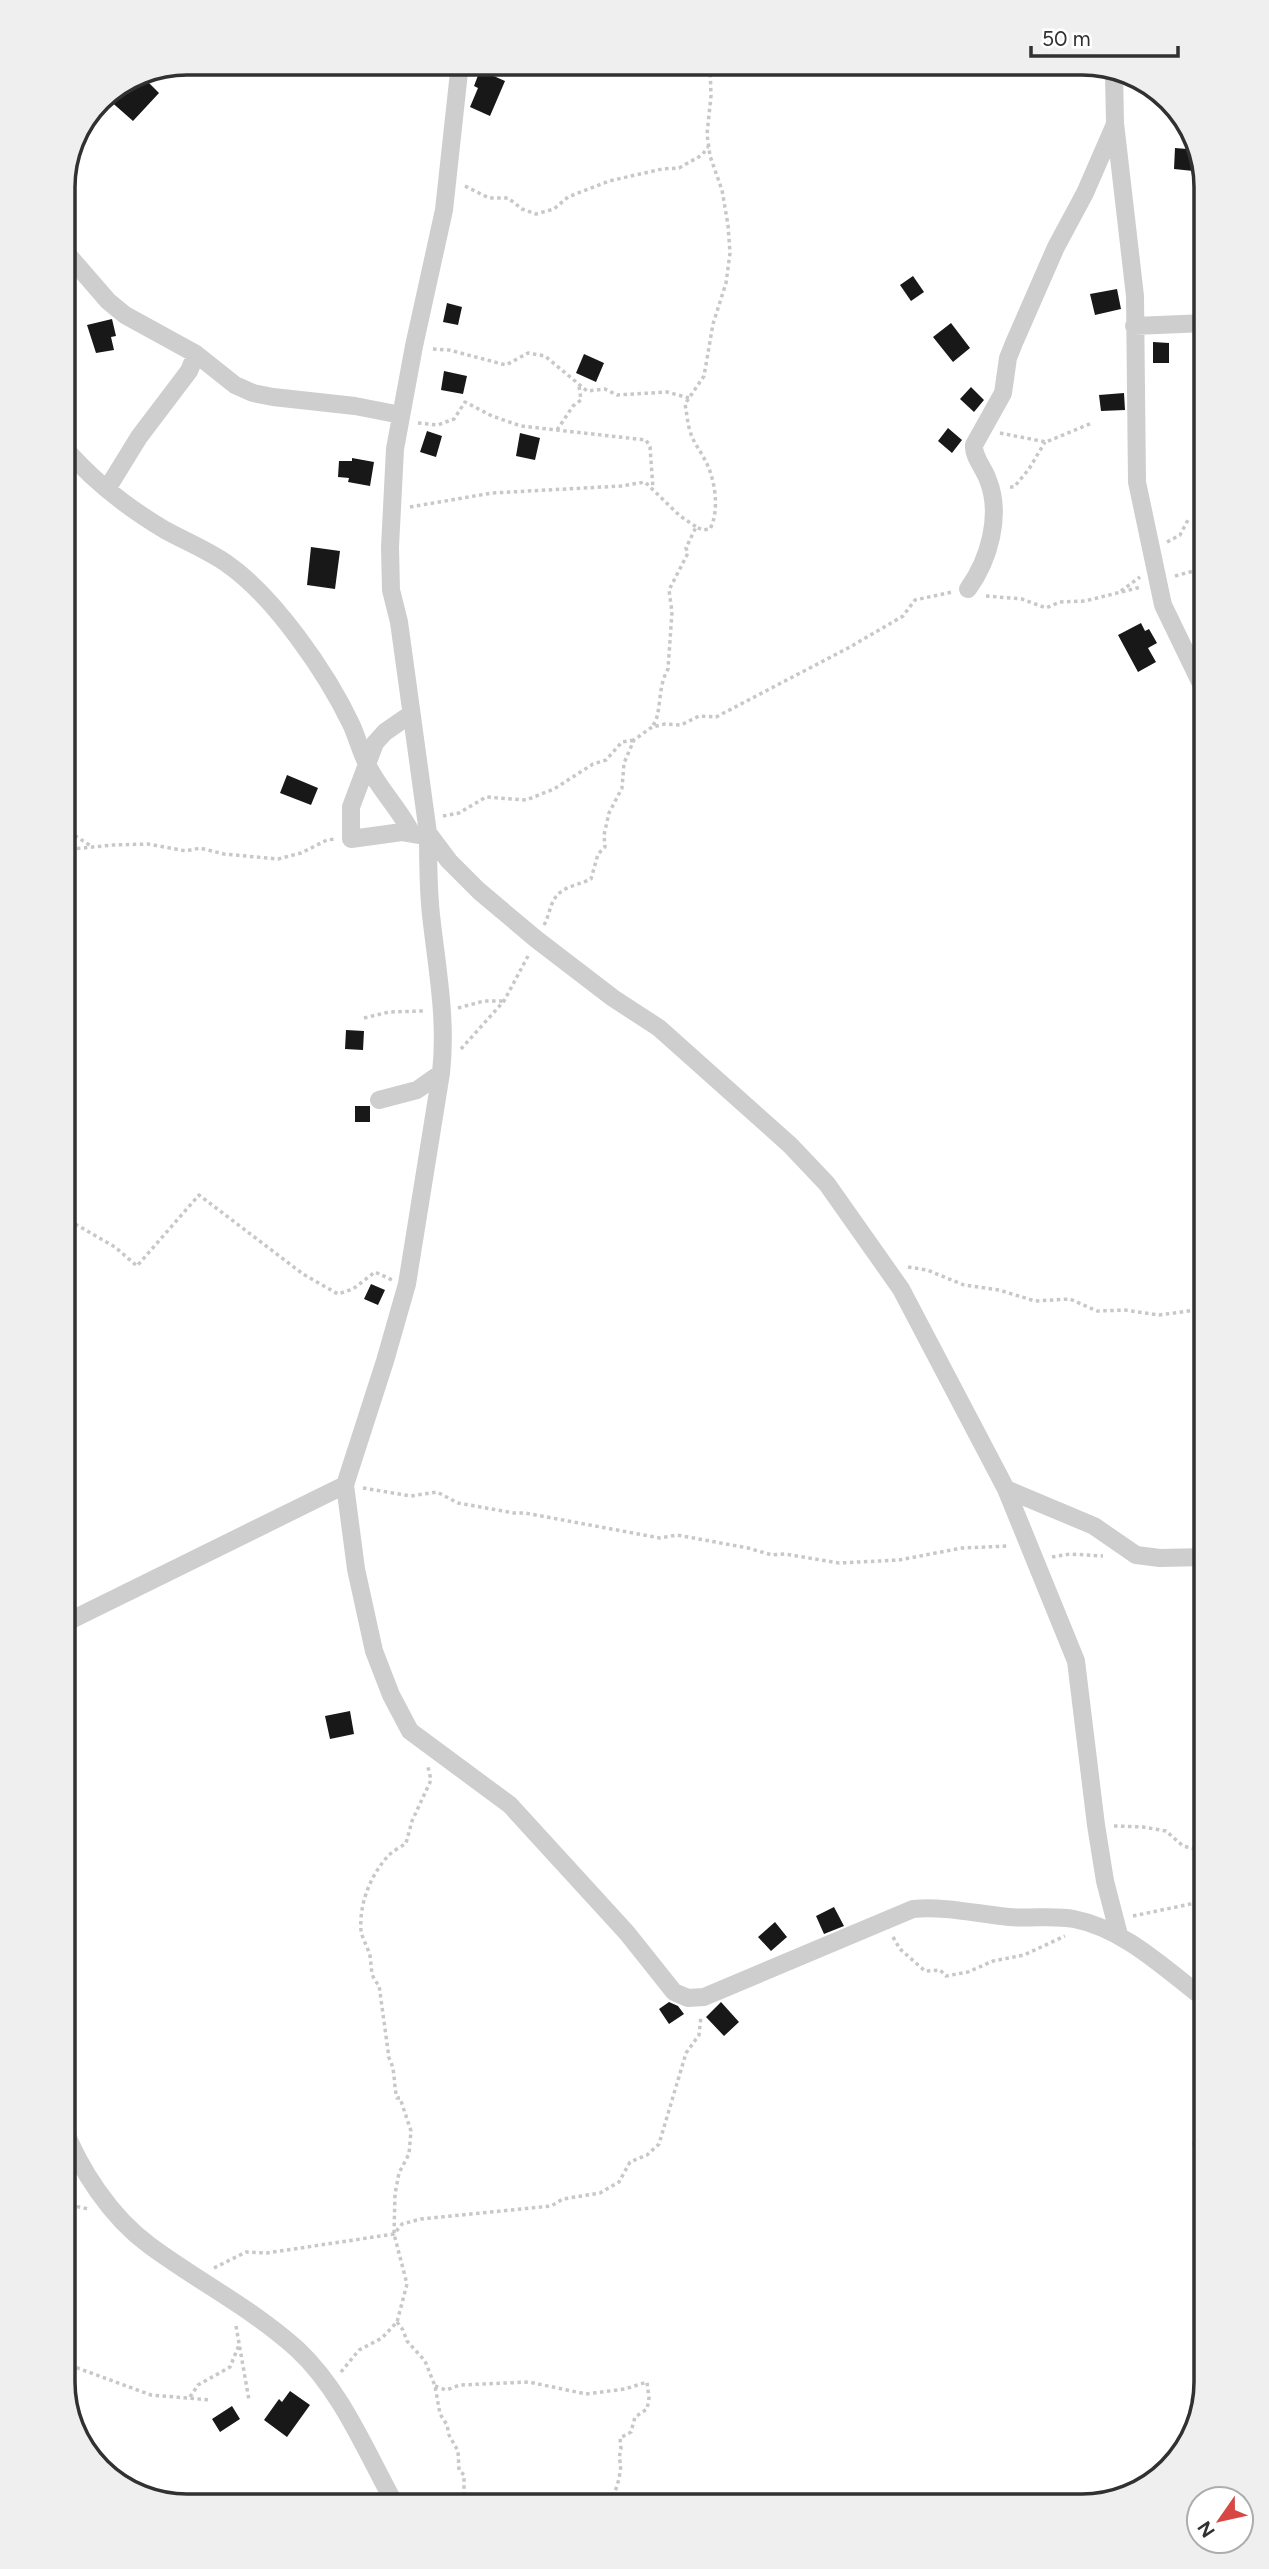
<svg xmlns="http://www.w3.org/2000/svg" width="1269" height="2569" viewBox="0 0 1269 2569" font-family="Figtree,sans-serif">
	<rect width="100%" height="100%" fill="#fff"/>
	<path fill="#181818" d="M480,70L505,81L490,116L470,107L478,88L474,86Z
		M139,73L159,93L133,121L108,99L121,85Z
		M1175,148L1199,150L1203,172L1174,169Z
		M913,276L924,292L911,301L900,285Z
		M1117,289L1121,309L1095,315L1090,294Z
		M447,303L462,307L458,325L443,322Z
		M112,319L116,336L111,337L114,350L96,353L87,325Z
		M951,323L970,348L953,362L933,337Z
		M1153,342L1169,343V363H1153Z
		M584,354L604,363L596,382L576,373Z
		M444,371L467,376L463,394L441,390Z
		M971,387L984,400L974,412L960,399Z
		M1124,393L1125,410L1101,411L1099,395Z
		M948,428L962,440L952,453L938,441Z
		M427,431L442,436L436,457L420,452Z
		M520,433L540,438L535,460L516,456Z
		M352,458L374,462L370,486L348,482L349,478L338,477L339,461H352Z
		M311,547L340,551L335,589L307,585Z
		M1141,623L1145,631L1149,629L1157,643L1148,648L1156,662L1138,672L1118,635Z
		M287,775L318,788L311,805L280,793Z
		M346,1030L364,1031L363,1050L345,1049Z
		M355,1106H370V1122H355Z
		M371,1284L385,1290L378,1305L364,1299Z
		M350,1711L354,1734L330,1739L325,1716Z
		M834,1907L844,1926L824,1934L816,1916Z
		M775,1922L787,1937L771,1951L758,1937Z
		M669,2002L678,2006L684,2014L669,2024L659,2009Z
		M721,2002L739,2022L724,2036L706,2017Z
		M290,2391L310,2405L287,2437L264,2420L279,2399L282,2402Z
		M232,2406L240,2419L220,2432L212,2419Z"/>
	<g fill="none" stroke-linecap="round" stroke-linejoin="round">
		<path stroke="#c8c8c8" stroke-width="3.5" stroke-dasharray="3.5 3.5" stroke-linecap="butt" d="M465,186L489,198H508L522,209L536,214L554,209L568,197L609,181L662,169L679,168L702,155L708,147
			M433,349L449,350L506,365L528,353L545,356L587,391L605,389L617,395L667,392L689,398
			M418,423L438,425L454,419L465,402L492,416L521,426L646,440L650,447L653,488
			M557,430L573,406L581,400L579,386
			M1000,433L1046,442L1092,423
			M1010,487H1014L1029,469L1045,442
			M410,507L492,493L621,486L645,482L680,516L698,528
			M1167,542L1180,535L1189,518
			M1175,576L1201,569L1206,560
			M1121,591L1140,577
			M986,596L1022,599L1046,608L1060,602L1085,601L1141,587
			M653,725C662,714 657,687 668,669L672,612L669,590L688,553L686,548L696,527L703,530L710,529C720,510 715,478 705,460C700,450 693,442 690,431C687,422 687,413 685,404L704,376L713,324L726,283L730,253L728,225L722,190L710,156L707,134L711,96L710,63
			M443,816L459,813L486,797L526,800L554,789L593,764L606,760L622,742L634,740
			M63,828L91,846
			M63,850L113,845L148,844L186,851L200,848L224,854L278,859L301,853L327,840L335,839
			M544,925C549,916 550,905 555,898C563,886 579,885 591,879L598,854L605,847L604,835L609,813L622,788L624,763L634,740L652,727L665,724L681,725L699,716L716,717L850,647L903,616L915,600L952,592
			M458,1008L484,1001H504
			M364,1018L389,1012L423,1011
			M461,1049L504,1001L528,956
			M63,1217L115,1247L137,1266L199,1195L303,1274L338,1294L353,1289L375,1272L392,1280
			M908,1267L927,1270L964,1285L999,1290L1035,1301L1070,1299L1097,1311L1125,1310L1159,1315L1196,1310L1206,1321
			M363,1488L411,1496L437,1492L458,1503L514,1513H525L660,1538L677,1535L748,1548L772,1555L785,1554L839,1563L899,1560L962,1548L1009,1546
			M1052,1557L1070,1554L1103,1556
			M1114,1826L1143,1827L1166,1831L1183,1846L1201,1850L1206,1846
			M1133,1916L1205,1901L1206,1906
			M893,1937L900,1949L925,1971L940,1970L946,1976L968,1972L993,1961L1024,1955L1065,1936
			M63,2204L89,2209
			M1206,2215L1194,2143L1206,2089
			M214,2268L246,2252L267,2253L394,2234L402,2224L421,2219L551,2206L563,2199L600,2193L619,2182L630,2162L647,2155L659,2144L686,2053L699,2035L701,2016
			M397,2322L403,2330L407,2341L425,2361L435,2386L440,2414L447,2425L449,2435L458,2451L459,2470L464,2475V2506
			M236,2326L249,2400
			M63,2368L72,2366L151,2395L211,2400
			M341,2372L359,2350L382,2338L397,2322L407,2284L394,2234L395,2194L399,2173L409,2154L411,2131L400,2098H397C393,2083 396,2071 389,2058L379,1985C370,1977 372,1968 370,1956C368,1947 362,1939 361,1930C359,1903 371,1875 388,1856C393,1851 401,1847 406,1843L412,1821L431,1780L428,1767
			M435,2386L446,2390L460,2385L529,2382L586,2394L625,2389L647,2382L649,2398L647,2409L635,2417L631,2432L620,2438L621,2449L619,2458L621,2465L619,2479L615,2492L608,2502V2506
			M190,2397L198,2385L230,2367L239,2345
			M1194,2421L1191,2415L1192,2400L1202,2397"/>
		<path stroke="#cecece" stroke-width="18" d="M460,63L444,210L414,346L395,449L390,547L391,590L399,622L428,833L449,861L479,891L536,939L613,998L659,1028L790,1145L827,1184L901,1289L1006,1489L1076,1661L1096,1825L1105,1881L1119,1935
			M1114,72L1115,123L1135,296L1137,482L1163,605L1206,694
			M63,249L108,301L125,315L196,354L235,385L253,393L273,397L355,406L401,415
			M1134,326L1206,323
			M63,446C91,479 128,508 165,530C185,541 207,550 226,563C274,596 327,673 352,726C358,740 362,756 370,770C382,792 399,809 411,832
			M107,489L139,437L189,371L196,354
			M968,589C989,560 1002,515 988,480C984,468 973,457 974,445L1003,393L1008,358L1014,343L1056,247L1085,193L1115,124
			M411,714L385,732L375,743L351,807V839L402,832L420,835
			M428,833C428,860 428,887 431,915C437,969 447,1019 441,1073L407,1284L385,1361L345,1485L356,1569L374,1651L391,1695L410,1731L510,1805L627,1933L674,1992L688,1998L704,1997L913,1909C945,1906 977,1914 1009,1917C1031,1919 1052,1915 1074,1919C1125,1929 1166,1970 1206,2000
			M379,1100L417,1090L441,1073
			M1006,1489L1094,1526L1136,1555L1160,1558L1206,1557
			M63,1624L345,1485
			M63,2126C80,2170 111,2217 149,2245C199,2282 250,2307 297,2349C342,2391 366,2452 396,2506"/>
	</g>
	<path d="M0 0H1269V2569H0ZM187 75H1082A112 112 0 0 1 1194 187V2382A112 112 0 0 1 1082 2494H187A112 112 0 0 1 75 2382V187A112 112 0 0 1 187 75Z" fill="#efefef" fill-rule="evenodd"/>
	<path fill="none" stroke="#313131" stroke-width="3.5" d="M187 75H1082A112 112 0 0 1 1194 187V2382A112 112 0 0 1 1082 2494H187A112 112 0 0 1 75 2382V187A112 112 0 0 1 187 75Z"/>
	<g transform="translate(1220 2520) rotate(236)"><circle r="33" fill="#ffffff" stroke="#adadad" stroke-width="2"/>
	<path d="M0-5L12 26L0 18L-12 26Z" fill="#d74844"/>
	<text y="-10" font-size="19" font-weight="bold" text-anchor="middle" fill="#313131">N</text>
	</g>
	<path d="M1031 46v10h147v-10" fill="none" stroke="#313131" stroke-width="3.5"/>
	<text x="1042" y="46" font-size="21" fill="#313131" stroke="#ffffff" stroke-width="5" paint-order="stroke">50 m</text>
</svg>
